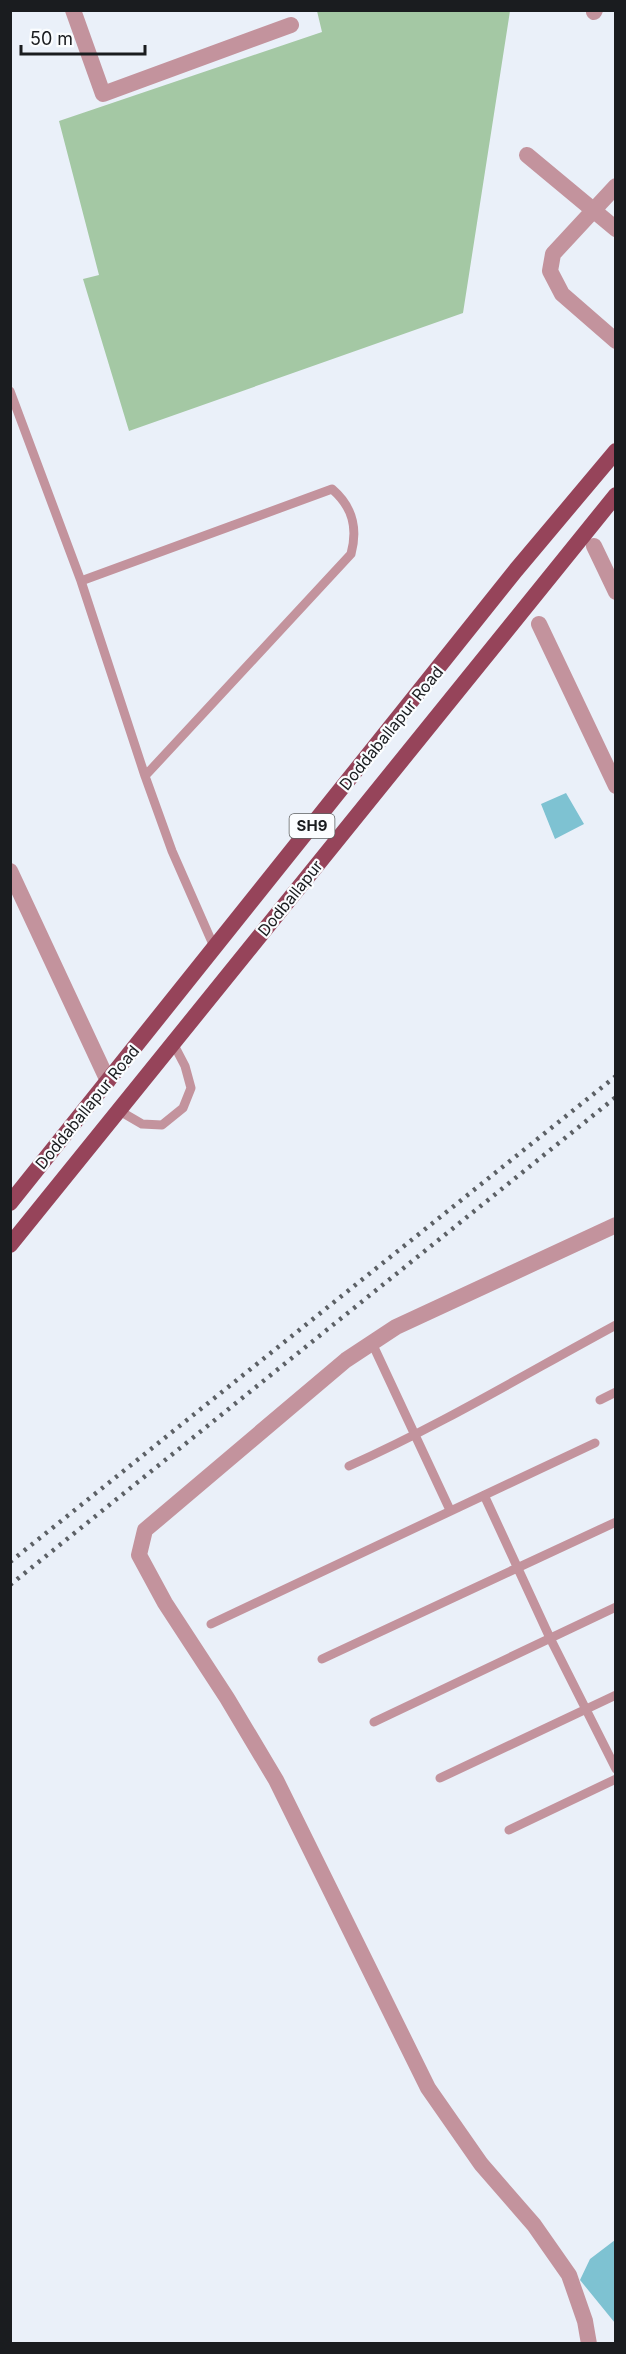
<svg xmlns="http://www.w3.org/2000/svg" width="626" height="2354" viewBox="0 0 626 2354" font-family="Inter,sans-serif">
	<rect width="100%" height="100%" fill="#eaf0f9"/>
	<path fill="#a4c8a4" d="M317,11H510L463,313L129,431L83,279L99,275L59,121L322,32Z"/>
	<path fill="#7ec2d2" d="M566,793L584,824L555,839L541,804Z
		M615,2240V2323L580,2280L590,2259Z"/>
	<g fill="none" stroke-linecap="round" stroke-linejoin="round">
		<path stroke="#c3939d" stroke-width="9" d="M10,391L81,581L145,776L172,851L215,949
			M81,581L332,489C353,507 358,528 351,554L145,776
			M118,1110L142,1124L162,1125L183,1108L191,1088L185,1066L173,1043
			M372,1343L450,1510
			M600,1400L616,1392
			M349,1466C441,1425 527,1373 616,1325
			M484,1495L550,1638L616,1769
			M211,1624L595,1443
			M322,1659L616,1522
			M374,1722L616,1607
			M440,1778L616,1695
			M509,1830L616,1779"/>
		<path stroke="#c3939d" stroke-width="16" d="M73,10L103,94L291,25
			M594,12L595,10
			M527,155L616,229
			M616,186L553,254L550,271L562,294L616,341
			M594,546L616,592
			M539,624L616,786
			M10,871L108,1081"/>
		<path stroke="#c3939d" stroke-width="16" d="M589,2344L585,2321L569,2275L534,2225L481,2164L428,2088L276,1780L227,1698L165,1603L139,1555L145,1530L346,1360L396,1327L616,1225"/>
		<path stroke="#96445a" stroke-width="16" d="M10,1203L516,570L616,451
			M10,1245L616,495"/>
		<path stroke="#5c6065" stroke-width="4.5" stroke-dasharray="3 6" stroke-linecap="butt" d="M10,1562L616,1076
			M10,1585L616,1097"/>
	</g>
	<g text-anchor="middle" stroke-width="4.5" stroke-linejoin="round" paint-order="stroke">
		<rect fill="#fbfdff" stroke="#5e6062" stroke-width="1.5" x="289.5" y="814" width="45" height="24" rx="4.5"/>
		<g font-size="15" font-weight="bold" fill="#1a1c1f">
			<text x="312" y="831">SH9</text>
		</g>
		<g font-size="16" fill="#1a1c1f" stroke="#fbfdff">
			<text transform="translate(391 728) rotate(-51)" y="6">Doddaballapur Road</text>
			<text transform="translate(290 898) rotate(-51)" y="6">Dodballapur</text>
			<text transform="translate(87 1107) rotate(-51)" y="6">Doddaballapur Road</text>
		</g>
	</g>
	<rect width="626" height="2354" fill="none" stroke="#1a1c1f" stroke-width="24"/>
	<path d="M21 45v9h124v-9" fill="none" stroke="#1a1c1f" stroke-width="3"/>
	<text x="30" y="45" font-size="18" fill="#1a1c1f" stroke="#fbfdff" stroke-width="4.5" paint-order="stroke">50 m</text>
</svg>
